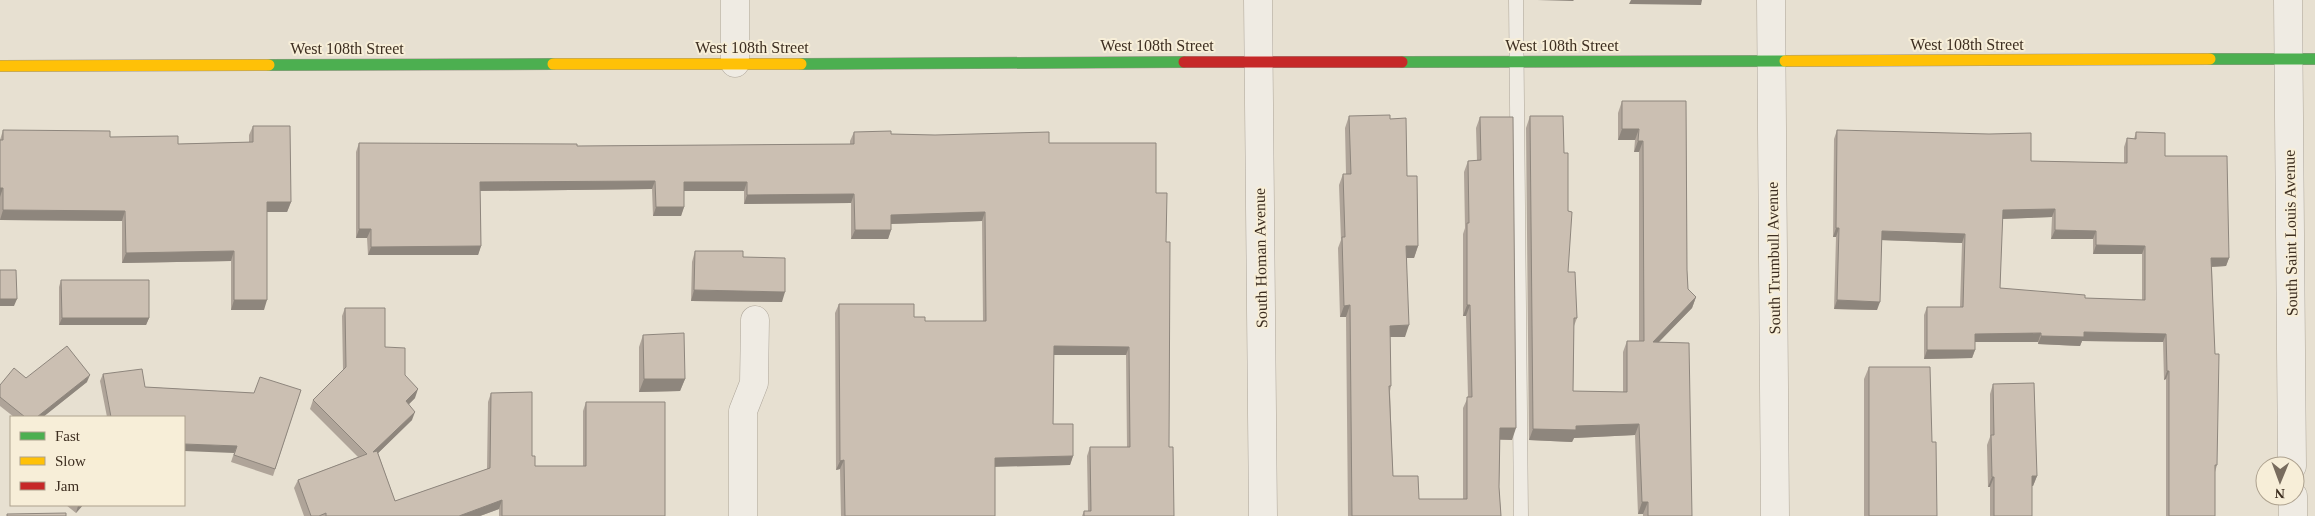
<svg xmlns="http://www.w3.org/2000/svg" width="2315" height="516" viewBox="0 0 2315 516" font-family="Georgia,serif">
	<rect width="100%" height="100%" fill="#e7e0d1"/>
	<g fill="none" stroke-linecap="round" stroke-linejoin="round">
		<g stroke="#ada599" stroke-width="15">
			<path id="lane" d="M1516,0L1521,516"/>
		</g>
		<g stroke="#ada599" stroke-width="29">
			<path id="street" d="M735,0V63
				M1258,0L1263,516
				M1771,0L1775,516
				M2288,0L2292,466
				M2293,496V516
				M743,516V411L754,383L755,320"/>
		</g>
		<g stroke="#9c958a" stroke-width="12">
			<path id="fast" d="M2210,59H2315
				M1402,62L1785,61
				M801,64L1184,62
				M269,65L553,64"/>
		</g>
		<g stroke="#9c958a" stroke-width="12">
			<path id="slow" d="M1785,61L2210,59
				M553,64H801
				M0,66L269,65"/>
		</g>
		<g stroke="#9c958a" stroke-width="12">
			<path id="jam" d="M1184,62H1402"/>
		</g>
		<use href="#lane" stroke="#efebe3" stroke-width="14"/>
		<use href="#street" stroke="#efebe3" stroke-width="28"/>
		<use href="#fast" stroke="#4caf50" stroke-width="11"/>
		<use href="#slow" stroke="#ffc107" stroke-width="11"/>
		<use href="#jam" stroke="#c62828" stroke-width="11"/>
	</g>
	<path fill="#afa499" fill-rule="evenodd" d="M1622,101H1686L1687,270L1688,289L1696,297L1692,308L1659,342L1692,516H1643V514H1638L1635,435L1574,438L1572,442L1529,440L1526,128L1530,116L1564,153L1568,272L1577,318L1574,326L1573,391L1623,392V352L1627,341H1639V152H1634L1635,140H1618V113Z
		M1349,116L1390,119L1407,176L1418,246L1414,258H1407L1405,337H1390L1391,386L1390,391L1393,476L1419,499H1463V408L1468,397L1466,316H1463V234L1465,228L1464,172L1468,161H1477L1476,128L1480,117L1512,440H1500L1499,487L1501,516H1348L1346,317H1340L1338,248L1341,240L1339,185L1343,174H1346L1345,128Z
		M253,126L291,202L287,212H267L264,310H231V261L122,263V221L0,220V140L3,130L110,137L178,144L249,142V135Z
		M1837,130L2031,161L2124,163V147L2127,138L2134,139L2136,132L2165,156L2229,258L2226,266L2212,267L2217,465L2215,472V516H2166V379L2164,380L2163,342L2082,341L2080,346L2038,344V342H1975V350L1972,358L1924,359V315L1927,307H1960L1962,243L1882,240L1877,310L1834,309L1836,237H1833L1834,139ZM2052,217L2051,239H2093V254H2142V300L2085,298L2000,288L2002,219Z
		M854,132L1049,143L1156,193L1166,242L1169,447L1174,516H1082L1084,511H1088L1087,456L1090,447H1127L1126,355H1054L1053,424L1073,456L1070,465L995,466V516H841L840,469L836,470L835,313L839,304L914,317L925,321H983L982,221L891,224V230L888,239H851V203L744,204V191H684V207L681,216H653L652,189L480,191L481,246L478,255H368L367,238H356V152L359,143L577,146L850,144V141Z
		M695,251L782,302L691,301L692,262Z
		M61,280L149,318L146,325H59V287Z
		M345,308L385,347L405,375L415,398L409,404L412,420L378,453L395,501L487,469L488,402L491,393L532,456L535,466H583V411L586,402L665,516H499V509L480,516H304L294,488L298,480L358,457L310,409L313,400L343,370L342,316Z
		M643,335L685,379L680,391L639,392V347Z
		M1869,367L1937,516H1864V379Z
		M103,374L145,387L254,393L301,390L273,476L231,462L234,453L184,417H107L100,381Z
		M26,378L87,382L43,417H14L0,406V385Z
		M1993,384L2037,476L2033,486H2032V516H1990V487H1988L1987,445L1990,437V394Z
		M66,505H83L76,513Z"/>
	<path fill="#8e867d" d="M1537,0H1574L1573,1Z
		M1631,0H1702L1701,5L1629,4Z
		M1622,129H1639L1635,140H1618Z
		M1638,141H1643L1639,152H1634Z
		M655,181L652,189L477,191L480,182Z
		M684,182H747L744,191H680Z
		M0,188H3L0,197Z
		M854,194L851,203L744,204L747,195Z
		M267,202H291L287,212H263Z
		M656,207H684L681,216H653Z
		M2055,209L2052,217L1999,219L2003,210Z
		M3,210L125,211L122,221L0,220Z
		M985,212L982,221L888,224L891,215Z
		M1836,228H1839L1836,237H1833Z
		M359,229H371L367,238H356Z
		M855,230H891L888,239H851Z
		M2055,230L2096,231L2093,239H2051Z
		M1882,231L1965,234L1962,243L1879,240Z
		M2096,245L2145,246L2142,254H2093Z
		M481,246L478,255H368L371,247Z
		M1406,246H1418L1414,258H1402Z
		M234,251L231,261L122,263L126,253Z
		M2211,258H2229L2226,266L2208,267Z
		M694,290L785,292L782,302L691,301Z
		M1696,297L1692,308L1648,353L1653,342Z
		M0,299H17L14,306H0Z
		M234,300H267L264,310H231Z
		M1837,300L1880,302L1877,310L1834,309Z
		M1350,305L1346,317H1340L1344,306Z
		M1467,305H1470L1466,316H1463Z
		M62,318H149L146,325H59Z
		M1409,325L1405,337H1386L1390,326Z
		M2084,332L2166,334L2163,342L2082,341L2080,346L2038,344L2041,336Z
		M2041,333L2038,342H1972L1975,334Z
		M1054,346L1129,347L1126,355H1051Z
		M1927,350H1975L1972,358L1924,359Z
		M2167,371H2169L2166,379L2164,380Z
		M90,375L87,382L43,417H37Z
		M644,379H685L680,391L639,392Z
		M418,389L415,398L403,410L406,401Z
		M415,412L412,420L370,461L373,452Z
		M1639,424L1635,435L1574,438L1572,442L1529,440L1533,429L1576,426Z
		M1500,428H1516L1512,440L1496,439Z
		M184,444L237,446L234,453L184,451Z
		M1073,456L1070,465L992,467L995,458Z
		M844,460L840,469L836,470L840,461Z
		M2032,476H2037L2033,486H2028Z
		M1992,477H1994L1990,487H1988Z
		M502,500L499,509L480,516H459Z
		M1642,502H1648L1643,514H1638Z
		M79,505H83L76,513L78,506Z"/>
	<path fill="#cbbfb2" stroke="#8e867d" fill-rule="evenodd" d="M1622,101H1686L1687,270L1688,289L1696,297L1653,342L1689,343L1692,516H1648V502H1642L1639,424L1576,426V430L1533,429L1530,116H1563L1564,153H1568V211L1572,212L1568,272H1575L1577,318H1574L1573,391L1627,392V341H1644L1643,141H1638L1639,129H1622Z
		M1390,115V119L1406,118L1407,176H1417L1418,246H1406L1409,325L1390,326L1391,386H1389L1393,476H1418L1419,499H1467V397H1472L1470,305H1467V223H1469L1468,161L1481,160L1480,117H1513L1516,428H1500L1499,487L1501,516H1352L1350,305L1344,306L1342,237H1345L1343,174H1351L1349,116Z
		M253,126H290L291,202H267V300H234V251L126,253L125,211L3,210V188H0V140H3V130L110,131V137L178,136V144L253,142Z
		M1837,130L1989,134L2031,133V161L2127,163V138L2136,139V132L2165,133V156H2227L2229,258H2211L2215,354H2219L2217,465H2215V516H2169V371H2167L2166,334L2084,332V337L2041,336V333L1975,334V350H1927V307H1963L1965,234L1882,231L1880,302L1837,300L1839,228H1836ZM2055,209V230L2096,231V245L2145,246V300L2085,298V295L2000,288L2003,210Z
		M891,131V134L935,135L1049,132V143H1156V193H1167L1166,242H1170L1169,447H1173L1174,516H1084V511H1091L1090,447H1130L1129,347L1054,346L1053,424H1073V456L995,458V516H845L844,460L840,461L839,304H914V317H925V321H986L985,212L891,215V230H855L854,194L747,195V182H684V207H656L655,181L480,182L481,246L371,247V229H359V143L577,144V146L854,144V132Z
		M695,251H743V257L785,258V292L694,290Z
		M0,270H16L17,299H0Z
		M61,280H149V318H62Z
		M345,308H385V347L405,348V375L418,389L406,401L415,412L373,452L377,451L395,501L490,468L491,393L532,392V456H535V466H586V402H665V516H502V500L459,516H326V513L319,516H311L298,480L367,454L313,400L346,367Z
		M684,333L685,379H644L643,335Z
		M67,346L90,375L37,417H25L0,397V385L14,368L26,378Z
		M1869,367H1930L1932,442H1936L1937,516H1869Z
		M142,369L145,387L254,393L260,377L301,390L275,469L234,455L237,446L184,444V417H111L103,374Z
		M2034,383L2037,476H2032V516H1994V477H1992L1991,435H1994L1993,384Z
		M66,513V516H7V514Z"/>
	<g text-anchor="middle" stroke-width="4" stroke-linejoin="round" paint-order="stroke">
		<g font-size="16" fill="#3d2e20" stroke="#f7eed8">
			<text x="1967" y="50">West 108th Street</text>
			<text x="1157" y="51">West 108th Street</text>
			<text x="1562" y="51">West 108th Street</text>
			<text x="752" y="53">West 108th Street</text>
			<text x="347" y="54">West 108th Street</text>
			<text transform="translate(2290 233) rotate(-91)" y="6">South Saint Louis Avenue</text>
			<text transform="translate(1260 258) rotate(-91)" y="6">South Homan Avenue</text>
			<text transform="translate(1773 258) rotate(-91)" y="6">South Trumbull Avenue</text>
		</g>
	</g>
	<rect x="10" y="416" width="175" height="90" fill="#f7eed8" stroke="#ada18e"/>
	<rect x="20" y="432" width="25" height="8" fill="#4caf50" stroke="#ada18e"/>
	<text x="55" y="441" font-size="15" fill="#3d2e20">Fast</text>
	<rect x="20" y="457" width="25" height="8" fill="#ffc107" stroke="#ada18e"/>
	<text x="55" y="466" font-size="15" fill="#3d2e20">Slow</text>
	<rect x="20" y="482" width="25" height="8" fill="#c62828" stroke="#ada18e"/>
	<text x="55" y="491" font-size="15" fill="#3d2e20">Jam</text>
	<g transform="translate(2280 481) rotate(181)"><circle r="24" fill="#f7eed8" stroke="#ada18e"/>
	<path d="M0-4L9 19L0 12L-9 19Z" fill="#786c5e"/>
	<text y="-8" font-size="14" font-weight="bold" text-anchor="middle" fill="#3d2e20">N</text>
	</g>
</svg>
